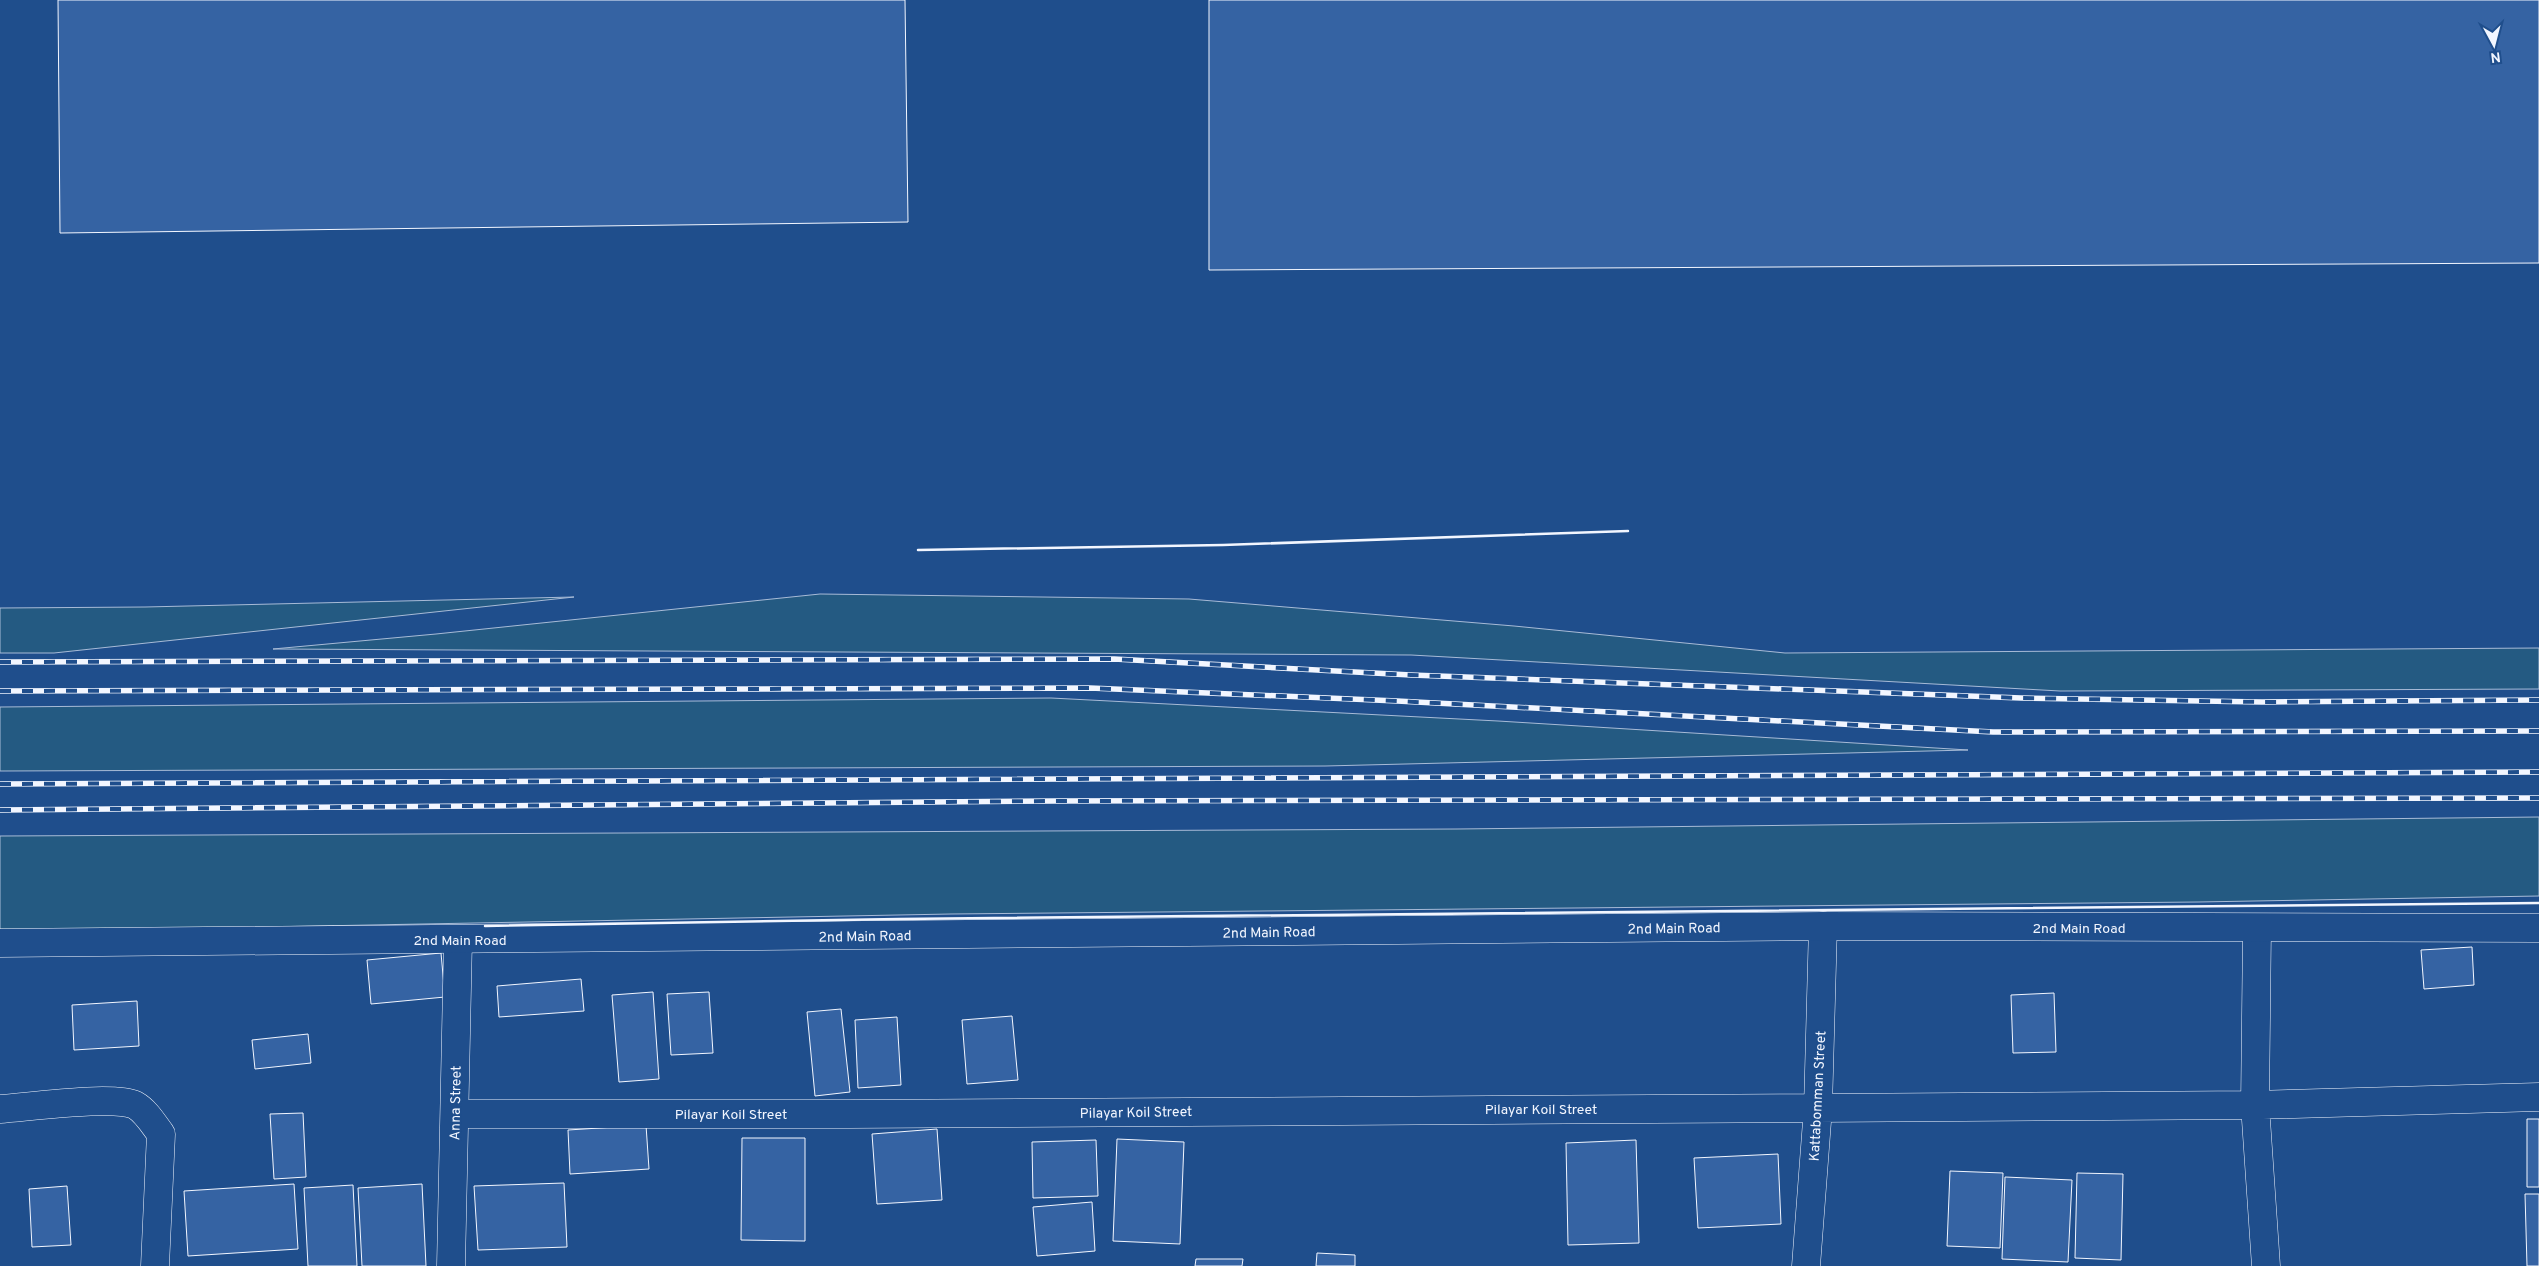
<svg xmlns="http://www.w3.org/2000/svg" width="2539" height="1266" viewBox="0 0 2539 1266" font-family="Overpass,sans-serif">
	<rect width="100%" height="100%" fill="#1f4e8c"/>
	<path fill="#245a82" stroke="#a8bbd7" d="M820,594L1189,599L1514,626L1785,653L2539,648V689L2060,691L1411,655L273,649L436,634Z
		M574,597L54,653H0V608L145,607Z
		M1051,698L1498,721L1968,750L1325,766L0,771V707Z
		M2539,817V896L2198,902L951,914L0,932V836L1457,829Z"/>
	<path fill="#3563a3" stroke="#f2f6ff" d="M58,0H905L908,222L60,233Z
		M1209,0H2539V263L1209,270Z
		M2472,947L2474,985L2424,989L2421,950Z
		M441,953L445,997L371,1004L367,960Z
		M581,979L584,1011L499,1017L497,986Z
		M653,992L659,1079L619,1082L612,995Z
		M709,992L713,1053L671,1055L667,994Z
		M2054,993L2056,1052L2013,1053L2011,995Z
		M137,1001L139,1046L74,1050L72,1005Z
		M841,1009L850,1092L815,1096L807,1012Z
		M1012,1016L1018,1080L967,1084L962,1020Z
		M897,1017L901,1085L858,1088L855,1020Z
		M308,1034L311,1063L255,1069L252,1040Z
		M303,1113L306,1177L274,1179L270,1114Z
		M2527,1119H2539V1187H2527Z
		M646,1125L649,1169L570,1174L568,1130Z
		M937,1129L942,1200L877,1204L872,1134Z
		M742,1138H805V1241L741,1240Z
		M1117,1139L1184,1142L1180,1244L1113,1241Z
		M1096,1140L1098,1196L1033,1198L1032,1142Z
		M1636,1140L1639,1243L1568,1245L1566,1143Z
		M1778,1154L1781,1224L1698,1228L1694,1158Z
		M1950,1171L2003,1173L2000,1248L1947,1246Z
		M2077,1173L2123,1174L2121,1260L2075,1258Z
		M2005,1177L2072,1180L2068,1262L2002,1259Z
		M564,1183L567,1247L478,1250L474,1186Z
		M294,1184L298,1249L188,1256L184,1191Z
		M422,1184L426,1266H362L358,1188Z
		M353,1185L357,1266H308L304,1188Z
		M67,1186L71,1245L32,1247L29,1189Z
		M2525,1194H2539V1266H2527Z
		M1092,1202L1095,1251L1037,1256L1033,1207Z
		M1317,1253L1355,1255V1266H1316Z
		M1196,1259H1243L1242,1266H1195Z"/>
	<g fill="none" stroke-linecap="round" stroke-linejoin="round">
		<g stroke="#f2f6ff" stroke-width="29">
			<path id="street" d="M2257,929L2255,1105L2266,1266
				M0,1109C29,1107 113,1095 135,1105C146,1111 154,1125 161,1134L155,1266
				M455,1114H850L1818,1108L2255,1105L2539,1097
				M451,1266L458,940
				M1806,1266L1818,1108L1823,926"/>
		</g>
		<g stroke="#f2f6ff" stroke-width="29">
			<path id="secondary" d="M0,943L1823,926L2539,928"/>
		</g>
		<use href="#street" stroke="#1f4e8c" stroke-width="28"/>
		<use href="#secondary" stroke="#1f4e8c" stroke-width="28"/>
		<g stroke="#f2f6ff" stroke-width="5.5">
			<path id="rail" d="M0,662L1114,659L1411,675L2021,698L2262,702L2539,700
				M0,691L1090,688L1397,701L1993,732L2539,731
				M0,784L2539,772
				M0,810L1054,801L2539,798"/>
		</g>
		<use href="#rail" stroke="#1f4e8c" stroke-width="4" stroke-dasharray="11" stroke-linecap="butt"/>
		<path stroke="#f2f6ff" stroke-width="2.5" d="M918,550L1223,545L1628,531
			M485,926L899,919L2539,903"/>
	</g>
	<g text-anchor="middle" stroke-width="4" stroke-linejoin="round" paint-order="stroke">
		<g font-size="14" fill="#f2f6ff" stroke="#1f4e8c">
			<text transform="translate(1674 928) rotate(-1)" y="5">2nd Main Road</text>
			<text x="2079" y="933">2nd Main Road</text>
			<text transform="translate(1269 932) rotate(-1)" y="5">2nd Main Road</text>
			<text transform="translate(865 936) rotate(-1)" y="5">2nd Main Road</text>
			<text x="460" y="945">2nd Main Road</text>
			<text transform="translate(1817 1096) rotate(-87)" y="5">Kattabomman Street</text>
			<text transform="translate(455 1103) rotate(-89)" y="5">Anna Street</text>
			<text x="1541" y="1114">Pilayar Koil Street</text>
			<text transform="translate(1136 1112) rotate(-1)" y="5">Pilayar Koil Street</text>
			<text x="731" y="1119">Pilayar Koil Street</text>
		</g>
	</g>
	<g transform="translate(2494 45) rotate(173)" stroke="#1f4e8c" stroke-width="4" paint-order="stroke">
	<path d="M0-4L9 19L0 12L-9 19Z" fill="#f2f6ff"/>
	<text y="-8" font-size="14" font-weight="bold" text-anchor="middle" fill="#f2f6ff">N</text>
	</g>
</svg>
